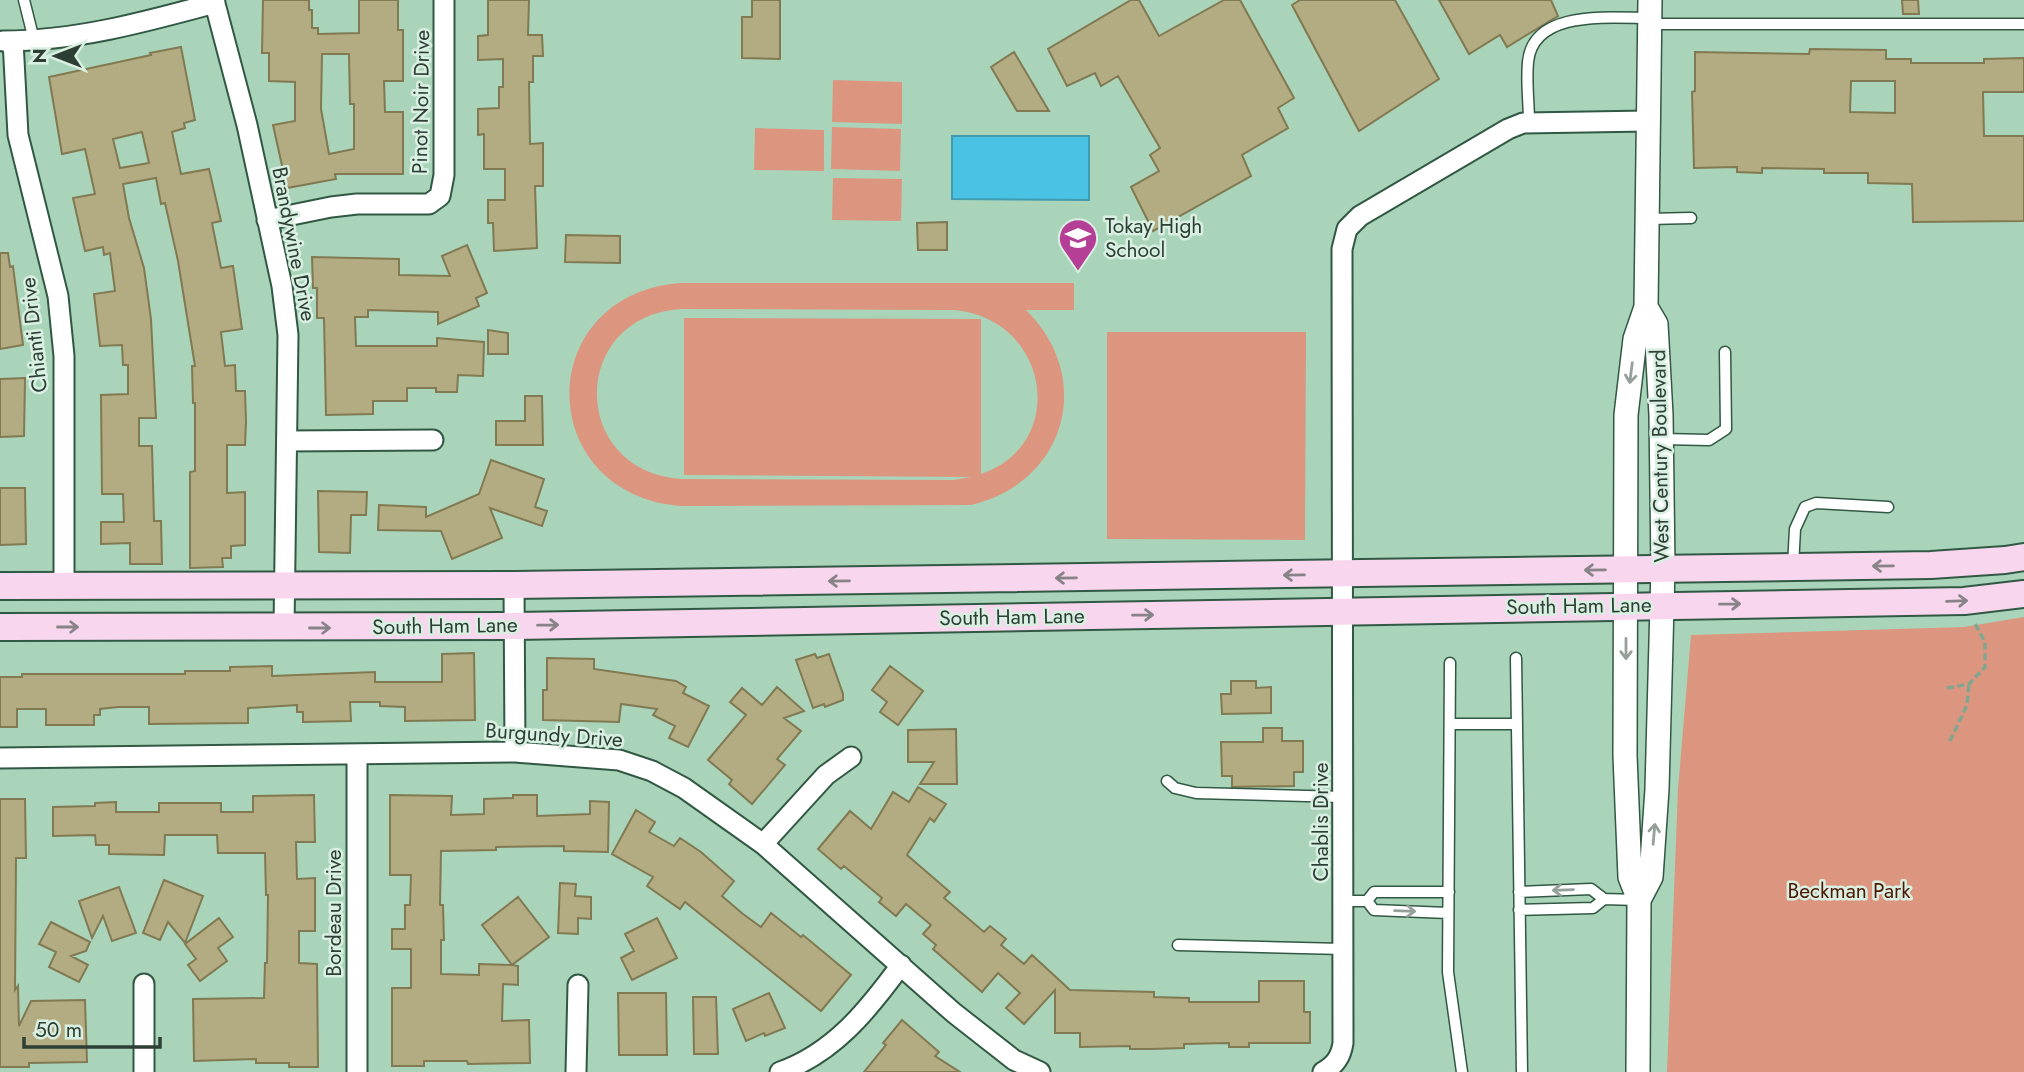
<svg xmlns="http://www.w3.org/2000/svg" width="2024" height="1072" viewBox="0 0 2024 1072" font-family="Jost,sans-serif">
	<rect width="100%" height="100%" fill="#a9d4ba"/>
	<path fill="#dc967f" fill-rule="evenodd" d="M833,80L902,82V124L832,122Z
		M832,127L901,129L900,171L831,169Z
		M755,128L824,130V171L754,170Z
		M833,178L902,179L901,221L832,220Z
		M680,283H1074V310H1026C1096,379 1065,483 971,505L681,506C533,494 532,295 680,283ZM680,309L953,310C1049,317 1070,444 981,474V319L684,318V475L971,477L953,480L681,479C569,471 569,317 680,309Z
		M1107,332H1306L1305,540L1107,539Z
		M2024,617V1072H1667L1678,789L1691,635L1964,627Z"/>
	<path fill="#4ac2e3" stroke="#419baf" stroke-width="2" d="M952,136H1089V200L952,199Z"/>
	<path fill="#b3ac82" stroke="#807951" stroke-width="2" fill-rule="evenodd" d="M263,0H309V10H312V28H318V34L359,33V0H398V30H403V81H384L385,112H403V174H335L336,179L287,188L273,125L295,121V82L269,81V53H262ZM322,54H349L350,104H354V149L329,154L321,109Z
		M488,0H529L528,35H542L543,56H533V82H529L530,144L543,143V186H535L537,248L494,251L493,223H488V200H505V169H484V134L478,135V109L499,108V87H503V59L478,60V36L488,35Z
		M752,0H780V59L742,58V17H752Z
		M1131,0H1139L1159,36L1224,0H1240L1294,98L1278,108L1288,128L1242,155L1251,176L1153,231L1131,187L1159,171L1150,155L1160,148L1118,76L1101,86L1095,73L1067,86L1048,49Z
		M1300,0H1395L1439,79L1359,131L1292,5Z
		M1439,0H1551L1558,16L1507,47L1500,35L1469,54Z
		M1902,0H1918L1919,14H1903Z
		M181,47L195,120L184,123L185,128L172,132L181,174L209,169L221,221L212,223L221,268L233,266L242,329L221,332L225,366L235,365L236,391H245L246,422L245,445H227V493L245,492V545L231,546V558H222L223,567L190,568V472L195,471V403H193L192,366H195L178,261L165,203L161,204L156,178L123,184L129,218L144,268L151,319L156,418H139V446H152L154,521H161L162,564H130V543L101,544V522H124L123,494H102L101,395L128,394V365H123L122,345L100,346L94,294L115,291L110,253L104,255L103,247L85,251L73,198L95,194L85,149L62,154L49,77L151,55L150,53ZM142,132L149,163L120,168L113,139Z
		M1810,49L1886,50V59H1911V63H1984V59L2024,58V92H1983L1984,136H2024V221L1913,222L1912,184L1868,183V173H1824V169L1762,168V173L1737,172V167L1694,168L1692,92L1695,91V52L1809,54ZM1851,81H1895V113L1850,112Z
		M1014,52L1049,111H1017L991,67Z
		M947,222V250H918L917,223Z
		M566,235L620,236V263L565,262Z
		M467,245L487,293L476,298L479,306L438,324V312L368,310V317H355L356,346H437V338L484,342L483,376L458,375L457,392H436V388H407V401H373V414L326,415L324,318H317V288H313L312,257L399,259V275L450,276L442,256Z
		M0,253H8L10,267L13,266L23,345L0,349Z
		M488,330L508,333V354H488Z
		M25,378L24,436L0,437V379Z
		M525,396H542L543,445H496V421H525Z
		M491,460L544,479L535,507L547,511L542,526L490,508L502,538L452,559L441,531L378,530L379,505L426,507V517L479,494Z
		M0,488H25L26,544L0,545Z
		M318,491L367,492L366,515H351L350,553L319,552Z
		M474,653L475,720L405,721V707L380,706V702H350L351,721L303,722V712H297V705L248,708V723L149,724V707H118L100,709V715H94V725H46V709H17V727H0V677H22V674H185V671H230V667L272,666V676L375,672V682H442V654Z
		M815,654L817,658L829,654L843,694V700L825,707L824,704L813,708L796,660Z
		M547,658L594,659V669L676,681L686,687L683,693L709,706L688,747L669,738L675,726L653,715L657,709L621,704L619,722L543,720V690H547Z
		M890,666L923,691L898,725L880,712L887,702L872,690Z
		M1231,681H1256V688L1271,687V713L1222,714L1221,694H1231Z
		M777,687L804,711L784,718L801,731L777,759L785,765L752,804L729,784L732,780L708,760L746,715L730,702L742,688L762,705Z
		M1263,728H1282V741H1303V772H1294V786L1232,787V776H1222L1221,742H1263Z
		M956,729L957,784H920L934,762H908V730Z
		M918,787L946,804L934,822L930,818L907,855L950,892L944,898L984,932L990,926L1006,939L1001,945L1024,964L1032,955L1070,990L1154,992V997L1189,998V1002H1259V981H1304V1012H1310V1043H1249V1047H1229V1043L1184,1044V1048L1151,1049H1130V1046L1080,1047V1033H1055V990L1024,1024L1006,1008L1020,993L998,973L982,992L933,949L936,945L923,934L931,925L906,904L896,916L879,902L882,898L844,866L841,869L818,849L850,811L871,829L893,792L909,802Z
		M314,795L315,842H296L297,879L315,878V931H299V963L317,964L318,1067H289V1063H256V1059L194,1061L193,999L264,998L265,963H267L268,895H266L265,853H218L217,835H165L164,855L109,854V845H96L95,835L53,836V807L95,806V803L116,802V812H159V803H221V812H253V796Z
		M390,795L452,796L451,815L484,814V799L513,798V795H537V816L590,814V801L609,802L608,852L564,851V846L496,847V850L441,851L440,905H443L444,940H441V974L479,975V964L512,965L482,925L518,897L549,937L512,965L518,966V985L503,984L502,1021L529,1020L530,1063L468,1064L467,1061H424V1066H392V988H411V949H392V929H405V905H410L411,875H390Z
		M0,799H25L26,858H16L15,990L18,986L19,1026L31,1001L85,1000L87,1062L29,1063V1067H0Z
		M636,810L655,822L649,832L674,846L680,838L701,852L734,881L722,896L743,914L761,927L771,913L801,937L803,935L851,975L821,1011L685,902L680,909L647,886L653,877L612,854Z
		M164,880L203,896L185,943L168,922L160,940L143,933Z
		M560,883L576,884L575,896L591,897V919L578,918V934L558,933Z
		M119,887L136,933L112,941L103,916L92,938L79,901Z
		M219,918L233,937L218,948L227,961L200,981L188,965L196,959L185,944Z
		M657,918L677,958L632,980L621,958L634,951L625,934Z
		M51,922L90,942L86,951L71,956L88,965L79,982L49,967L56,952L39,944Z
		M618,993H666L667,1055H619Z
		M769,993L785,1028L765,1036L764,1033L746,1041L733,1009Z
		M693,997H716L718,1054H694Z
		M902,1020L939,1052L935,1056L960,1072H864L886,1045L883,1043Z"/>
	<g fill="none" stroke-linecap="round" stroke-linejoin="round">
		<g stroke="#315843" stroke-width="13">
			<path id="service" d="M24,0L34,40
				M1650,24H2024
				M1529,122C1529,103 1526,82 1528,62C1533,9 1611,18 1649,18
				M1648,219L1691,218
				M1662,439L1709,440L1726,429L1725,352
				M1793,566L1795,529L1805,507L1816,503L1888,507
				M1516,658L1522,1072
				M1450,663L1448,972L1462,1072
				M1450,724H1517
				M1167,781L1175,788L1196,793L1343,797
				M1519,892L1591,889L1604,899L1637,900
				M1343,901H1367L1374,892H1449
				M1367,901L1374,910L1448,913
				M1519,910L1593,908L1604,899
				M1178,945L1343,949"/>
		</g>
		<g stroke="#315843" stroke-width="23">
			<path id="minor" d="M214,0L247,125L282,286L288,335L284,628
				M3,41C76,41 145,22 215,3
				M13,41L18,135L58,296L64,356V586
				M267,220L331,207L357,204H429L440,196L444,175V0
				M287,441L433,440
				M514,585L515,752
				M0,758L515,752L619,760L652,771L684,788L763,844L954,1013L1014,1060L1040,1072
				M763,844L826,775L851,757
				M144,984V1072
				M357,1072V755
				M576,1072L578,985
				M780,1072C834,1053 868,1010 901,965
				M1323,1072C1335,1065 1341,1057 1343,1043L1342,249L1347,229L1360,216L1508,129L1523,123L1648,121"/>
		</g>
		<g stroke="#315843" stroke-width="26">
			<path id="tertiary" d="M1639,900L1651,877L1657,789L1663,568L1661,415L1656,324L1646,307
				M1638,1072L1639,900L1630,877L1625,756L1626,415L1635,339L1646,307L1650,0"/>
		</g>
		<g stroke="#315843" stroke-width="30">
			<path id="secondary" d="M0,586L514,585L1931,565L2005,560L2024,557
				M0,627L515,626L1964,601L2024,594"/>
		</g>
		<path stroke="#82a590" stroke-width="3.5" stroke-dasharray="7 3.5" stroke-linecap="butt" d="M1947,688L1969,684L1985,667V642L1974,622
			M1950,741L1967,705L1969,684"/>
		<use href="#service" stroke="#fff" stroke-width="10"/>
		<use href="#minor" stroke="#fff" stroke-width="19"/>
		<use href="#tertiary" stroke="#fff" stroke-width="23"/>
		<use href="#secondary" stroke="#f7d6ee" stroke-width="26"/>
	</g>
	<defs><path id="oneway-shaft" d="M-6 0H5M1.5-3L5.5 0L1.5 3" fill="none" stroke-width="1.6" stroke-linecap="round" stroke-linejoin="round" transform="scale(1.75)"/></defs>
	<g stroke="#969f9a">
		<use href="#oneway-shaft" transform="translate(1631 373) rotate(97)"/>
		<use href="#oneway-shaft" transform="translate(1626 649) rotate(90)"/>
		<use href="#oneway-shaft" transform="translate(1654 834) rotate(-85)"/>
		<use href="#oneway-shaft" transform="translate(1563 890) rotate(178)"/>
		<use href="#oneway-shaft" transform="translate(1405 911) rotate(2)"/>
	</g>
	<g stroke="#888388">
		<use href="#oneway-shaft" transform="translate(1883 566) rotate(179)"/>
		<use href="#oneway-shaft" transform="translate(1595 570) rotate(179)"/>
		<use href="#oneway-shaft" transform="translate(1294 575) rotate(179)"/>
		<use href="#oneway-shaft" transform="translate(1066 578) rotate(179)"/>
		<use href="#oneway-shaft" transform="translate(839 581) rotate(179)"/>
		<use href="#oneway-shaft" transform="translate(1957 601) rotate(-2)"/>
		<use href="#oneway-shaft" transform="translate(1730 604) rotate(-1)"/>
		<use href="#oneway-shaft" transform="translate(1143 615) rotate(-1)"/>
		<use href="#oneway-shaft" transform="translate(548 625) rotate(-1)"/>
		<use href="#oneway-shaft" transform="translate(68 627)"/>
		<use href="#oneway-shaft" transform="translate(320 628)"/>
	</g>
	<defs>
		<g id="school-pin" transform="scale(2.0125)"><path d="M0 17L-7.5 6A9.5 9.5 0 1 1 7.5 6Z" fill="#b53f97" stroke="#d9efe1"/><path d="M0-5L7-2L0 1L-7-2ZM-4 1L0 2.5L4 1V4Q0 6-4 4Z" fill="#fff"/></g>
	</defs>
	<g fill-rule="evenodd">
		<use href="#school-pin" x="1078" y="238"/>
	</g>
	<g text-anchor="middle" stroke-width="5" stroke-linejoin="round" paint-order="stroke">
		<g font-size="21" fill="#2d3f35" stroke="#d9efe1">
			<text transform="translate(421 102) rotate(-89)" y="7">Pinot Noir Drive</text>
			<text transform="translate(294 244) rotate(79)" y="7">Brandywine Drive</text>
			<text transform="translate(34 335) rotate(-96)" y="7">Chianti Drive</text>
			<text transform="translate(1660 456) rotate(-91)" y="7">West Century Boulevard</text>
			<text transform="translate(1579 606) rotate(-1)" y="7">South Ham Lane</text>
			<text transform="translate(1012 617) rotate(-1)" y="7">South Ham Lane</text>
			<text transform="translate(445 626) rotate(-1)" y="7">South Ham Lane</text>
			<text transform="translate(554 735) rotate(4)" y="7">Burgundy Drive</text>
			<text transform="translate(1321 822) rotate(-90)" y="7">Chablis Drive</text>
			<text transform="translate(334 913) rotate(-90)" y="7">Bordeau Drive</text>
		</g>
		<g font-size="21" fill="#2d3f35" stroke="#d9efe1" text-anchor="start">
			<text x="1105" y="233">Tokay High<tspan x="1105" dy="24">School</tspan></text>
		</g>
		<g font-size="21" fill="#4d1703" stroke="#d9efe1">
			<text x="1849" y="898">Beckman Park</text>
		</g>
	</g>
	<g transform="translate(56 56) rotate(270)" stroke="#d9efe1" stroke-width="5" paint-order="stroke">
	<path d="M0-5L12 26L0 18L-12 26Z" fill="#2d3f35"/>
	<text y="-10" font-size="19" font-weight="bold" text-anchor="middle" fill="#2d3f35">N</text>
	</g>
	<path d="M24 1037v10h136v-10" fill="none" stroke="#2d3f35" stroke-width="3.5"/>
	<text x="35" y="1037" font-size="21" fill="#2d3f35" stroke="#d9efe1" stroke-width="5" paint-order="stroke">50 m</text>
</svg>
